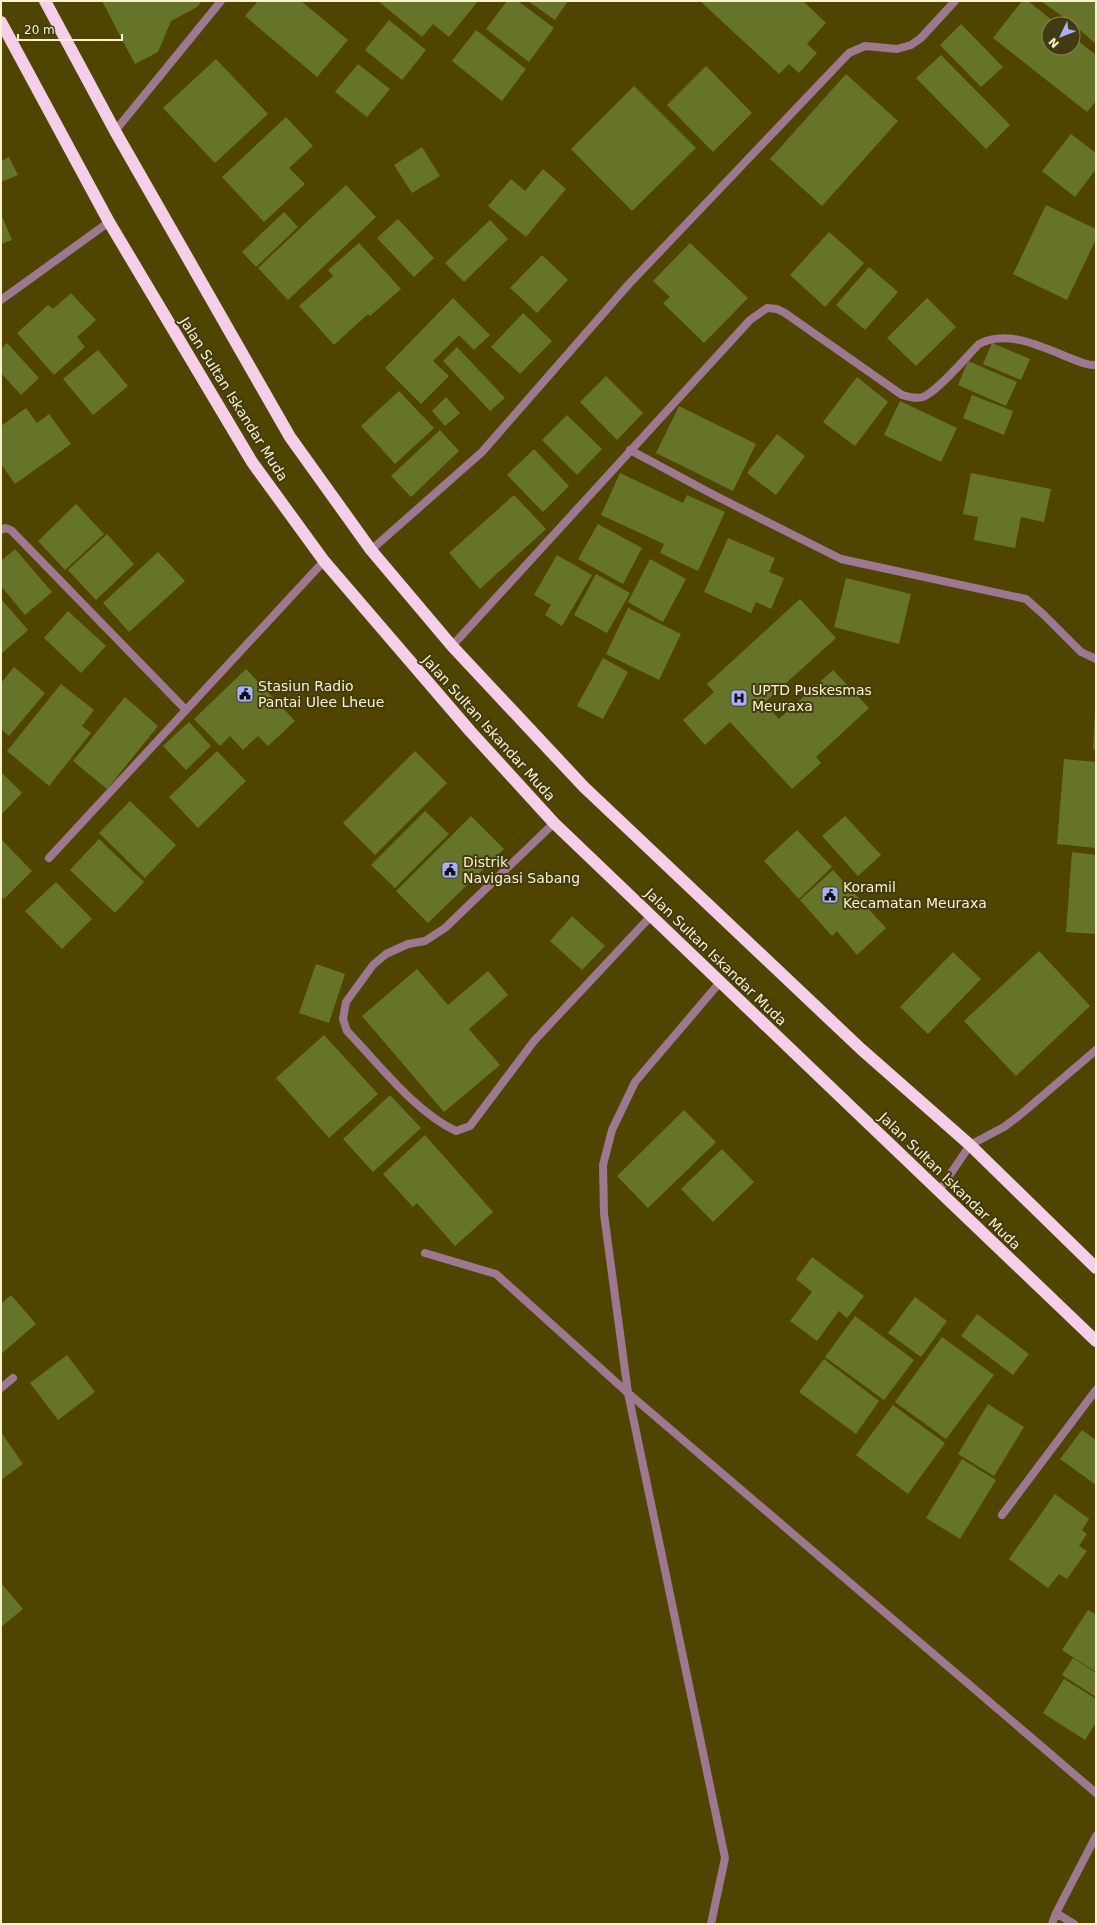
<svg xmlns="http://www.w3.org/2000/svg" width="1097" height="1925" viewBox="0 0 1097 1925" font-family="'DejaVu Sans',sans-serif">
	<rect width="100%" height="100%" fill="#504500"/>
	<path fill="#667429" d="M102,1H202L197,7L171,21L158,52L135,64Z
		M258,1H301L348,40L317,77L245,16Z
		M378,1H478L449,37L433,24L422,37Z
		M507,1H518L554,28L529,62L486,29Z
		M528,1H568L555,20Z
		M700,1H803L826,23L807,44L817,53L799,73L789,64L779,74Z
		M1022,1H1028L1057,24H1049V48H1073V37L1096,55V101L1087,112L993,38Z
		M1041,1H1096V44L1073,24Z
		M389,20L426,50L402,80L365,50Z
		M961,24L1003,67L981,87L940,45Z
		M476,30L526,69L502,101L452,61Z
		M941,55L1010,125L986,149L916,78Z
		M216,59L268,114L215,163L163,108Z
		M358,64L390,89L367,117L335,92Z
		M706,66L752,113L713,152L667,105Z
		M846,74L898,121L822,206L770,159Z
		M634,86L696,148L632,211L571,149Z
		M286,117L313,146L289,168L305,184L264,222L222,177Z
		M1071,134L1096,153V169L1075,197L1042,171Z
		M422,147L440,176L412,193L394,165Z
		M9,157L18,175L1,182V161Z
		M543,169L566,189L526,237L488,206L511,179L525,191Z
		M346,185L376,217L288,300L258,268Z
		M1046,205L1096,229V239L1067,300L1013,274Z
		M284,212L298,227L256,267L242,252Z
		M1,214L12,240L1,244Z
		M398,219L434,258L414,277L377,238Z
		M490,220L508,239L464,282L445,263Z
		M829,232L864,263L825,307L790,275Z
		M359,243L401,289L370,316L368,314L334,345L299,306L333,276L328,270Z
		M690,243L748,298L704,343L663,303L670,297L653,281Z
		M542,255L568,280L537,313L510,288Z
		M869,267L898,292L865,330L836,305Z
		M71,293L96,320L77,337L85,347L54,375L17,333L48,305L53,309Z
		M453,298L490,335L474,350L459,335L433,361L449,376L421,404L385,368Z
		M927,298L956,327L916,366L887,338Z
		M523,313L552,341L520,374L491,347Z
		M7,343L39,378L21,395L1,373V349Z
		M992,343L1030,359L1021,380L983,364Z
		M457,347L505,398L490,411L443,361Z
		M98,350L128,386L93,415L63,379Z
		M968,361L1017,382L1006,406L958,385Z
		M606,376L643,413L617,440L580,402Z
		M857,377L888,402L855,446L823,422Z
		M399,391L434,428L395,464L361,426Z
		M972,395L1013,411L1004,435L963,418Z
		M446,397L460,413L445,426L432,411Z
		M900,401L957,428L941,462L884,435Z
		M679,406L756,444L733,491L656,453Z
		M26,408L37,423L49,414L71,444L15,484L1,464V426Z
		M567,415L602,449L577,475L542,440Z
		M440,430L459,451L411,497L391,476Z
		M777,434L805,456L776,495L747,473Z
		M534,449L569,486L543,512L507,475Z
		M620,473L683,503L687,495L725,512L698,571L660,553L664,544L601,515Z
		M971,473L1051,489L1044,522L1021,517L1015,548L974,540L978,517L963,514Z
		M514,495L546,529L480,589L449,553Z
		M76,504L104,534L65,570L38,541Z
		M598,524L642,548L623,584L578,559Z
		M107,534L134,564L96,600L68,570Z
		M728,538L775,558L769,572L784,578L771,609L756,602L751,613L704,592Z
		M15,549L52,592L25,615L1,586V561Z
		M158,552L185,581L129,632L103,603Z
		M557,555L592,575L562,626L545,615L551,605L534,595Z
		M650,559L686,579L663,622L628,602Z
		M596,574L630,593L607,633L574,615Z
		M846,578L911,594L899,644L834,627Z
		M1,599L28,630L1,654Z
		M800,599L836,638L764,703L779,719L833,670L869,708L816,757L821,763L792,789L730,722L705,745L683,720L714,692L707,684Z
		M628,608L681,634L659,680L606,654Z
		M68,611L106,646L81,673L44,638Z
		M603,658L628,672L603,719L577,706Z
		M14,667L45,693L9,736L1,729V683Z
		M246,669L295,721L268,746L258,736L243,750L230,736L220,746L194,719Z
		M61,684L94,710L82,726L91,733L49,786L7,751Z
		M125,697L158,726L107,789L73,761Z
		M1095,712H1096V749H1093Z
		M189,722L211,746L186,770L163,746Z
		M217,751L246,781L198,828L169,797Z
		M415,751L447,783L375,855L343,823Z
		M1064,759L1096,762V848L1057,844Z
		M1,772L22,793L1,815Z
		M130,801L176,845L145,878L99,833Z
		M425,811L449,834L395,888L371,865Z
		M471,816L504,849L428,923L396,891Z
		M845,816L881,855L858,876L822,836Z
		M797,830L832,867L799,899L764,861Z
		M1,839L32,871L4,899L1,896Z
		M99,839L144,882L115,913L70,870Z
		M1072,852L1096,855V934L1066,932Z
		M833,870L886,928L857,955L837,931L832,936L800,900Z
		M56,882L92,919L62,949L25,911Z
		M572,916L605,946L582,970L550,941Z
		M1039,951L1090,1006L1016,1076L964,1021Z
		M953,952L981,979L928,1034L900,1007Z
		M316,964L345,974L329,1023L299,1013Z
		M417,969L448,1005L488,971L508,995L469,1029L500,1065L444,1112L362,1016Z
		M324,1035L378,1094L329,1138L276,1078Z
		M390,1095L421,1128L373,1172L343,1139Z
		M684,1110L716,1142L648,1208L617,1176Z
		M425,1135L493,1212L455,1246L417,1203L413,1207L383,1174Z
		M722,1149L754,1182L713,1222L681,1189Z
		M812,1257L864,1296L847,1318L839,1311L817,1341L790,1321L812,1292L796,1279Z
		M11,1295L36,1324L1,1354V1304Z
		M915,1297L947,1321L921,1357L888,1333Z
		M977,1314L1029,1354L1013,1375L961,1336Z
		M855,1316L914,1360L884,1400L825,1357Z
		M942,1337L994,1375L946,1439L895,1402Z
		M67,1355L95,1392L58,1420L30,1383Z
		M824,1359L879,1401L856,1434L799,1392Z
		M988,1404L1024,1427L994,1476L958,1454Z
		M893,1405L945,1443L908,1494L856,1455Z
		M1082,1430L1096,1440V1485L1060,1459Z
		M1,1432L23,1464L1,1480Z
		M962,1459L996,1480L960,1539L926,1518Z
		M1055,1494L1089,1519L1082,1530L1087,1534L1079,1546L1087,1551L1067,1579L1059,1574L1048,1588L1009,1559Z
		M1,1583L23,1609L1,1627Z
		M1088,1610L1096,1615V1672L1062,1650Z
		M1073,1658L1096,1673V1697L1062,1675Z
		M1064,1679L1096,1699V1725L1095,1724L1085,1740L1043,1713Z"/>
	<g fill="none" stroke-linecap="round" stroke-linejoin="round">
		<path stroke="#9e7791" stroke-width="8" d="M554,823L445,928L425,941L408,944L386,954L373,965L346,1002L343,1019L347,1031C379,1064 415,1112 456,1131L470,1126L534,1041L651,916
			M939,1191L970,1145L1004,1127L1020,1115L1096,1050
			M425,1253L496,1274L628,1393"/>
		<path stroke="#9e7791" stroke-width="8" d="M115,131L221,1
			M1,300L109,222
			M630,450L714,495L841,559L1026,599L1044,615L1081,652L1096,659
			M1,530L5,528L11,530L186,710
			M371,550L482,452L628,285L849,53L865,46L897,49L911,45L921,38L955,1
			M452,646L750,320L767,308L777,309L785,313L902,395C909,397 916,399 923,397C938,391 967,356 979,344C1008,329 1042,347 1070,358C1077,361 1088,366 1096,365
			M49,858L324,561
			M1,1388L13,1378
			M628,1393L1096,1793
			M1002,1515L1096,1390
			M1056,1913L1074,1924
			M711,1924L725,1858L628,1393L604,1214L603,1165L612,1130L635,1082L721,981
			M1052,1924L1056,1913L1096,1836"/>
		<path stroke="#f5cfe9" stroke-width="12" d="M45,1L115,131L290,437L371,550L452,646L584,787L861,1049L970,1145L1096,1268
			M1,22L109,222L252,462L324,561L470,731L554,823L1096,1341"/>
	</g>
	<defs>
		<g id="civic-square" transform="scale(0.9)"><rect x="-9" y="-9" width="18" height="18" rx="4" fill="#a8b0fc" stroke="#423a10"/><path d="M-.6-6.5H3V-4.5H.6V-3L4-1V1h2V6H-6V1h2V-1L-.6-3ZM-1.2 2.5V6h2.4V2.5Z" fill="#111"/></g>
		<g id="hospital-square" transform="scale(0.9)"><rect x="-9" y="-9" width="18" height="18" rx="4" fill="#a8b0fc" stroke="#423a10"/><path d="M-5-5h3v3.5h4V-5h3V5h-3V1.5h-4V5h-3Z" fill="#111"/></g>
	</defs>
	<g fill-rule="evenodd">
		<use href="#civic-square" x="245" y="694"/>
		<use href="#hospital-square" x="739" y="698"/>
		<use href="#civic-square" x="450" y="870"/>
		<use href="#civic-square" x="830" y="895"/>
	</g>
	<g text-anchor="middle" stroke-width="4" stroke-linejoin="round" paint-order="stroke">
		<g font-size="14" fill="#f9f2cc" stroke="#423a10">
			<text transform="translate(234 399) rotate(58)" y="5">Jalan Sultan Iskandar Muda</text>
			<text transform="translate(489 728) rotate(48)" y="5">Jalan Sultan Iskandar Muda</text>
			<text transform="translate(716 957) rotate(44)" y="5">Jalan Sultan Iskandar Muda</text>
			<text transform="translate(950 1181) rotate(44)" y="5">Jalan Sultan Iskandar Muda</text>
		</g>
		<g font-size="14" fill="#f9f2cc" stroke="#423a10" text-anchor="start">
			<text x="258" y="691">Stasiun Radio<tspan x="258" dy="16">Pantai Ulee Lheue</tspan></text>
			<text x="752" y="695">UPTD Puskesmas<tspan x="752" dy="16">Meuraxa</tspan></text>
			<text x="463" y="867">Distrik<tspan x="463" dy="16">Navigasi Sabang</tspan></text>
			<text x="843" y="892">Koramil<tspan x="843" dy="16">Kecamatan Meuraxa</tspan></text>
		</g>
	</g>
	<rect width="1097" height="1925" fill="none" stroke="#f9f2cc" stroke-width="4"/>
	<g transform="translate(1061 36) rotate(227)"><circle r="19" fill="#423a10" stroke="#8b845b"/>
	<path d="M0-3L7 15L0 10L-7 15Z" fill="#a8b0fc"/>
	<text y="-6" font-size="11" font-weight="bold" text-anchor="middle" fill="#f9f2cc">N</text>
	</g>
	<path d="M18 34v6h104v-6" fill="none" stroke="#f9f2cc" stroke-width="2"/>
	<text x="24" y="34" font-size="12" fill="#f9f2cc" stroke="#423a10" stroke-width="3" paint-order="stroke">20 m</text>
</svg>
